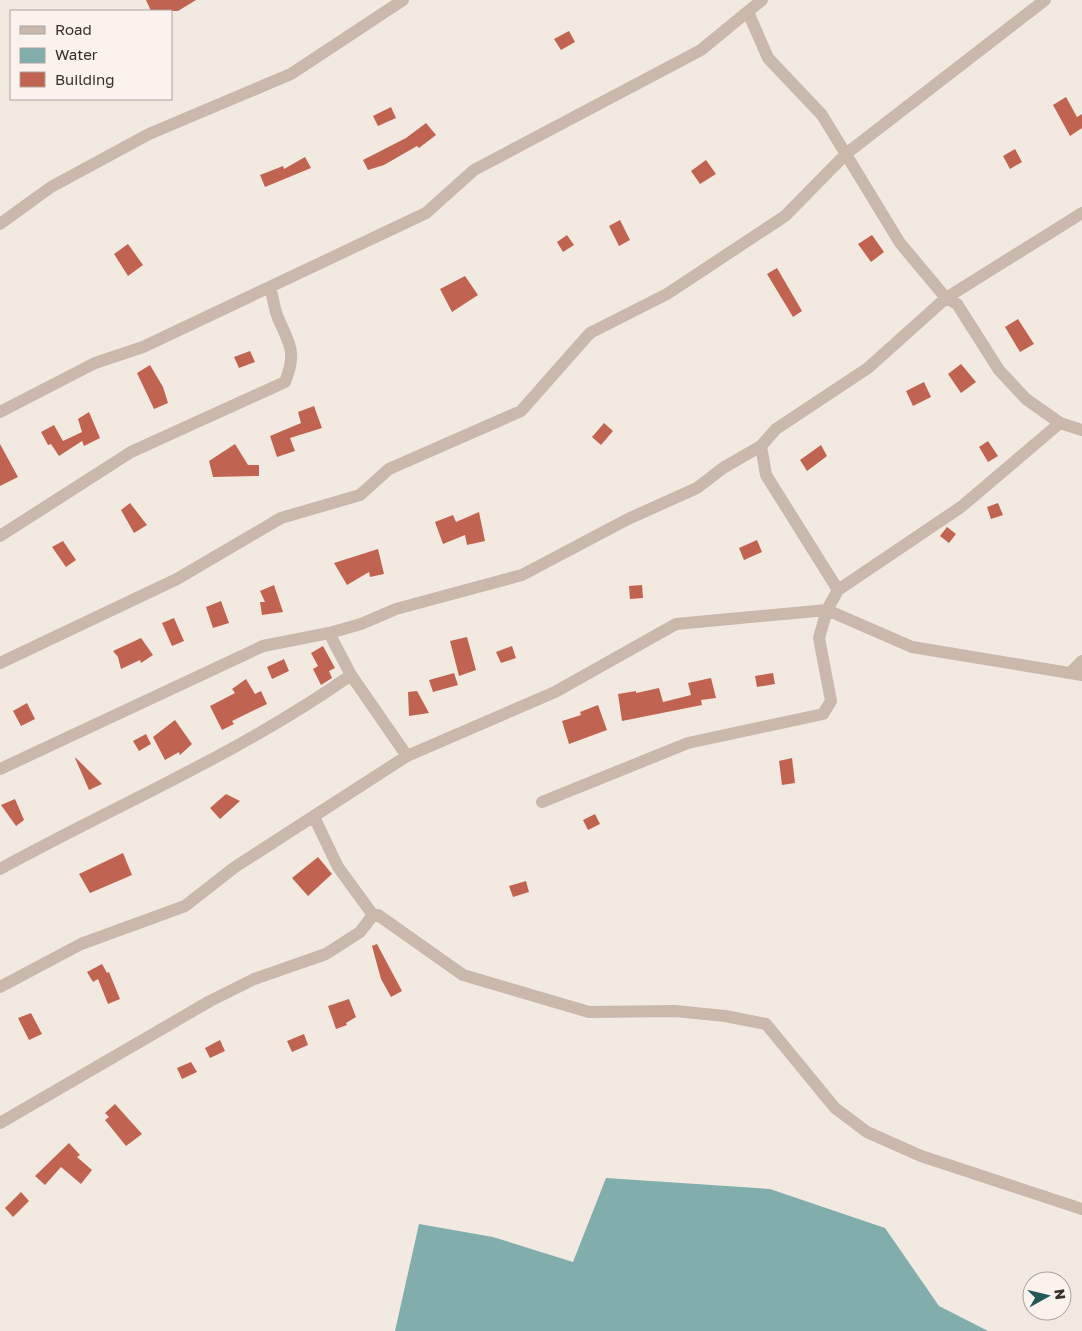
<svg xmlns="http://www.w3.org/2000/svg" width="1082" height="1331" viewBox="0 0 1082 1331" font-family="'Golos Text',sans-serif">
	<rect width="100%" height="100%" fill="#f2e9e1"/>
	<path fill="#81aead" d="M606,1178L770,1189L885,1228L939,1306L988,1331H395L419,1224L493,1237L573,1262Z"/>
	<path fill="#c06451" d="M146,0H196L178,11H151Z
		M569,31L575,42L561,50L554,39Z
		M1066,97L1077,117L1082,114V128L1070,136L1053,105Z
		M391,107L396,118L378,126L373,116Z
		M426,123L436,135L419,148L417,146L384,165L368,170L363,160L406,138Z
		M1015,149L1022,162L1010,169L1003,156Z
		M305,157L311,168L265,187L260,175L283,166L284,169Z
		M706,160L716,174L700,184L691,171Z
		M620,220L630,240L619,246L609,226Z
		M567,235L574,245L563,252L557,242Z
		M872,235L884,252L871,262L858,244Z
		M128,244L143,265L128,276L114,254Z
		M777,268L802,311L793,317L767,274Z
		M465,276L478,295L452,312L440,289Z
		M1018,319L1034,344L1020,352L1005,327Z
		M250,351L255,362L239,368L234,357Z
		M961,364L976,382L961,393L948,374Z
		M150,365L163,387L168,403L154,409L137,373Z
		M924,382L931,397L913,406L906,391Z
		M314,406L322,428L290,438L295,451L277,457L270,436L301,423L298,412Z
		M89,412L100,438L84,446L82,441L59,456L51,444L48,445L41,432L54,425L63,441L82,432L78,419Z
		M604,423L613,431L601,445L592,437Z
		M988,441L998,456L988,462L979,447Z
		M0,444L18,477L0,486Z
		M235,444L248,465H259V476L213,477L209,461Z
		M821,445L827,456L807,471L800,460Z
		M130,503L147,525L134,533L121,510Z
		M998,503L1003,515L991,519L987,507Z
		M479,512L485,541L467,545L465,535L443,544L435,522L453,515L456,522Z
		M947,527L956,534L949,543L940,536Z
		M757,540L762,552L744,560L739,548Z
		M63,541L76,560L66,567L52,547Z
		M378,549L384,574L370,577L369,572L347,585L334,563Z
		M274,585L283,612L262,615L260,602H265L260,591Z
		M642,585L643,598L630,599L629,586Z
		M221,601L229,623L213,628L206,607Z
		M174,618L184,641L172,646L162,623Z
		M467,637L476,670L459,676L450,641Z
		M141,638L153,655L141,663L140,660L121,669L118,657L113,651Z
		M323,646L335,668L329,671L332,678L321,685L313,669L318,666L311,653Z
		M512,646L516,658L501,663L496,652Z
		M284,659L289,671L272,679L267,667Z
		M454,673L458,685L433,692L429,680Z
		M773,673L775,684L757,687L755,676Z
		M711,678L716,698L701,700L702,705L622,721L618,694L636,691V693L659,688L663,702L691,695L688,683Z
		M246,679L255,694L261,691L267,704L232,721L234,724L222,730L210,706L235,693L232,689Z
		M417,691L429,713L409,716L408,692Z
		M27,703L35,719L21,726L13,711Z
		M598,705L607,730L569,744L562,721L581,715L580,712Z
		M175,720L192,744L180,755L179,752L165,760L153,737Z
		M146,734L151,744L139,751L133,741Z
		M75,758H76L102,784L89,790Z
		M792,758L795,783L782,785L779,761Z
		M226,794L240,801L220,819L210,808Z
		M15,799L24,820L16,826L1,805Z
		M595,814L600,824L588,830L583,820Z
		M123,853L132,875L90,893L79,874Z
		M318,857L332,874L308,896L292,878Z
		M526,881L529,892L513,897L509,886Z
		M377,944L402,991L391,997L381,979L372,946Z
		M102,964L107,973L109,972L120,999L108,1004L98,979L93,982L87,972Z
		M349,999L356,1017L346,1023L347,1025L336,1029L328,1006Z
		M31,1013L42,1034L29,1040L18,1018Z
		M304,1034L308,1045L292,1052L287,1041Z
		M220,1040L225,1051L210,1058L205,1048Z
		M191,1062L197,1072L182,1079L177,1068Z
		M115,1104L142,1134L126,1146L105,1120L109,1117L105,1113Z
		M69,1143L80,1155L77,1157L92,1170L81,1184L61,1167L45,1185L35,1176Z
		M21,1192L29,1201L13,1217L5,1208Z"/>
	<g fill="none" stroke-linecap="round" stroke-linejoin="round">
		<path stroke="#cab8ad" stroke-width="12" d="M748,12L768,58L822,115L900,243L946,298L957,304L999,370L1026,399L1060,423
			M0,224L51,187L149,134L291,74L403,0
			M0,412L95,363L143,347L426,213L474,170L701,50L762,0
			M0,536L131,452L285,382C297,352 290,345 278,318C274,308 273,297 270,287
			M838,590L766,475L761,446L776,429L868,368L946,298L1082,213
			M329,633L361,624L396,609L522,575L628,519L697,488L723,468L761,446
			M0,663L177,579L281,518L360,495L389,469L521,411L590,333L667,294L785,216L847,153L1045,0
			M1070,673L1082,661
			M0,769L263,646L329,633L351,675L407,756
			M542,802L688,743L823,714L831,701L819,638L827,610L838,590L961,507L1060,423L1082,430
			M0,869C117,805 242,752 351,675
			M373,915H378L463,975L589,1012L675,1011L725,1016L766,1024L835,1108L867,1132L921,1156L1082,1209
			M0,987L81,944L185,906L235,867L407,756L555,692L676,624L827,610L912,647L1082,675
			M0,1123L210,1001L254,979L326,954L360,932L373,915L338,867L314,817"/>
	</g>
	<rect x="10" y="10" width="162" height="90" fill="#faf3ed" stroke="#ada49f"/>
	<rect x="20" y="26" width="25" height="8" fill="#cab8ad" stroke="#ada49f"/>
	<text x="55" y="35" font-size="15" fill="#392e2b">Road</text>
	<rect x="20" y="48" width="25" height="15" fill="#81aead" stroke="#ada49f"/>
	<text x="55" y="60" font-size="15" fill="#392e2b">Water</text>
	<rect x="20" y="72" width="25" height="15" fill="#c06451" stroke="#ada49f"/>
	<text x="55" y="85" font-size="15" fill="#392e2b">Building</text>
	<g transform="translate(1047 1296) rotate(82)"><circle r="24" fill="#faf3ed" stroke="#ada49f"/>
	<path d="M0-4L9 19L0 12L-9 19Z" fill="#225958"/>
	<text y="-8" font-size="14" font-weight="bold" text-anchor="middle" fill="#392e2b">N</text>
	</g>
</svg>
